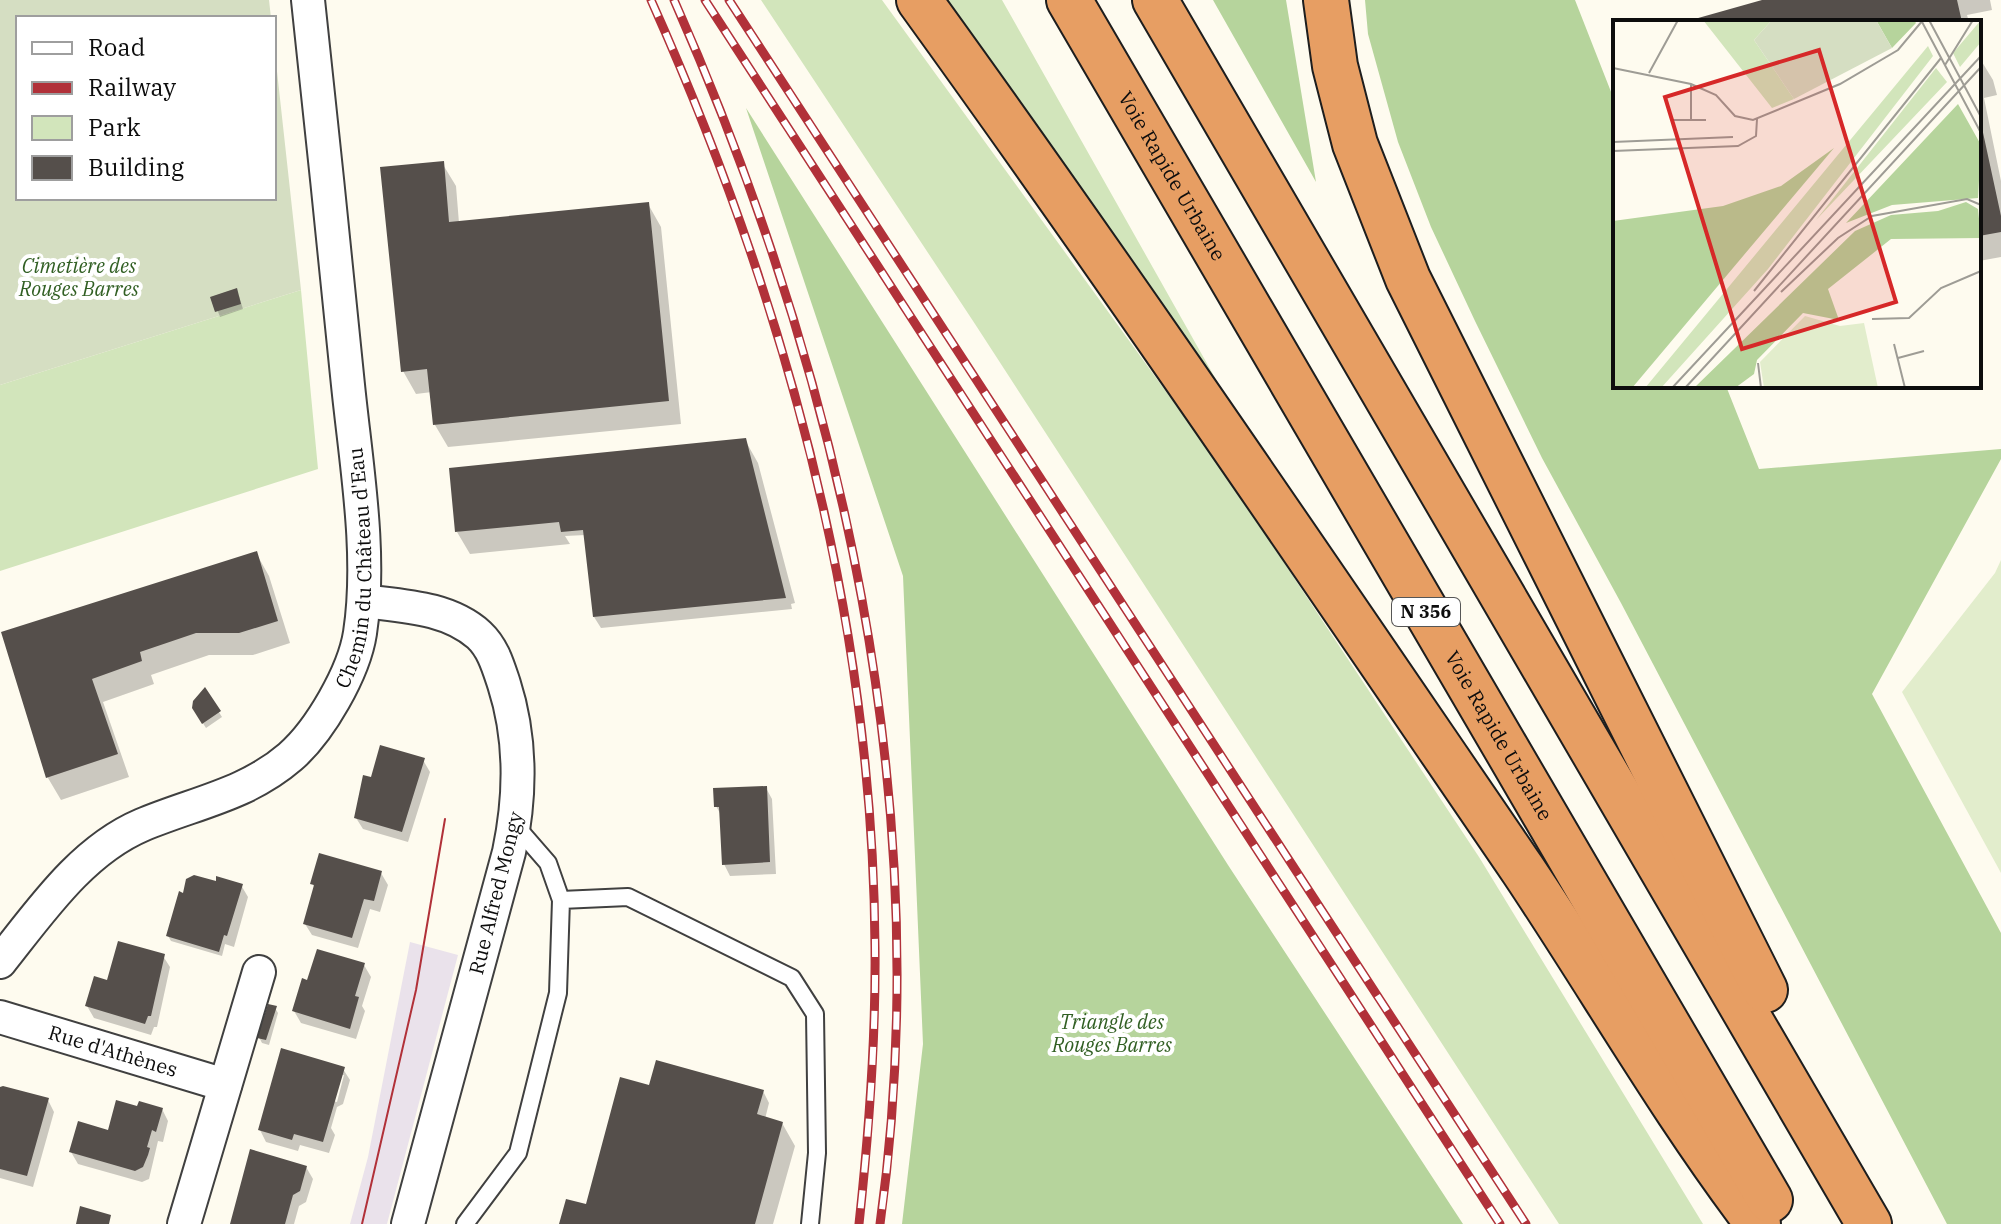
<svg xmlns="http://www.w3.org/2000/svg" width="2001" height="1224" viewBox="0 0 2001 1224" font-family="'IBM Plex Serif',serif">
	<rect width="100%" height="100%" fill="#fefbef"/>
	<path fill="#eae2eb" d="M410,942L458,955L387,1224H350L368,1157Z"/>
	<path fill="#d2e5bb" d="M761,0H882L1220,466L1479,857L1703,1224H1559L975,324Z
		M945,0H1002L1227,399Z
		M301,290L318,469L0,571V385Z"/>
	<path fill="#b6d49c" d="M1213,0H1286L1316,182Z
		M1365,0H1575L1615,102V386H1726L1759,469L2001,449V459L1872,694L2001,933V1224H1947L1621,603L1542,458L1475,321L1431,227L1398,142L1368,34Z
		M746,108L1228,865L1463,1224H902L923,1044L903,576Z"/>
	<path fill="#d5dec2" d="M0,0H269L271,18H18V198H274V44L301,290L0,385Z"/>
	<path fill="#e2edcc" d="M2001,560V873L1902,692L1995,573Z"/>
	<path fill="#0003" fill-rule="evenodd" d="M1770,0H1990L1992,10L1967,15L1969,22H1688Z
		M1979,57L1993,80L1997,95L1984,98L2001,181V257L1979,261Z
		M442,163L456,186L459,223L648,204L661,227L681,424L448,447L435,425L432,392L416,394L403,371Z
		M239,296L243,309L220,317L213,298Z
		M745,440L758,463L795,603L791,604L792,609L601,628L594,617L586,535L565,536L570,544L470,554L457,532Z
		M256,553L269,576L290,643L253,655H209L151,675L154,684L103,702L129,777L61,800L48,778L3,633Z
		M205,690L222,717L206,728L197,714Z
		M423,760L430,772L408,842L363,829L356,818L372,779Z
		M766,788L772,799L776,874L730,876L724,864L721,815L716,806Z
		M381,873L388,885L380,912L370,909L358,948L312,935L305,924L318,893L312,883Z
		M217,883L241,885L248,897L234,947L225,944L222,956L171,941L168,936Z
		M163,956L170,967L157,1027H154L151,1035L94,1018L87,1006L108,982Z
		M364,965L371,977L362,1006L365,1011L356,1039L301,1023L294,1011L309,982Z
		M275,1008L278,1013L269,1045L262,1043L259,1037Z
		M343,1069L350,1080L343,1104L337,1107L331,1128L335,1135L329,1153L300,1145L298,1151L266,1142L260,1130ZM340,1075H344L337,1102L333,1101Z
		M650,1087L763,1091L769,1103L765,1119L782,1123L795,1146L773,1224H561L588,1206Z
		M0,1089L48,1100L54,1112L33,1187L0,1178Z
		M139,1109H162L168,1121L163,1142L158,1141L149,1179L142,1182L78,1164L71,1152L109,1132Z
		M306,1167L313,1179L306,1202L299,1206L294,1224H232Z"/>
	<path fill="#554f4b" d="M1762,0H1957L1962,22H1684Z
		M1979,114L2001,216V232L1979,236Z
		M444,161L449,222L649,202L669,401L433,425L427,369L401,372L380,167Z
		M237,288L241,304L215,312L210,297Z
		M746,438L786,598L593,617L583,530L561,532L559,522L455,532L449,468Z
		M257,551L278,621L239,633H196L140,652L142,661L92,679L118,754L46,778L1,632Z
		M205,687L221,711L202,724L192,708L193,701Z
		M380,745L425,758L402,832L354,818L363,775L371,777Z
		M767,786L770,862L722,865L719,807H714L713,788Z
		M319,853L382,871L374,901L364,899L352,938L303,924L314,885L310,884Z
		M194,875L216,881V876L243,884L227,936L224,935L219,952L166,936L179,891L183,893L186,879Z
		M118,941L165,954L151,1016H148L145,1024L85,1006L94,976L107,980Z
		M317,949L365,963L355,996L359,997L350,1029L292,1011L302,978L307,980Z
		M268,1004L277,1006L266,1040L257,1038Z
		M281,1048L345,1067L323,1142L294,1134L292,1140L258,1130Z
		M656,1060L764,1090L757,1114L783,1122L755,1224H559L566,1199L586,1204L620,1077L649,1085Z
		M3,1086L49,1098L27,1176L0,1169V1087Z
		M116,1100L137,1106L139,1101L163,1108L156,1132L152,1130L147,1147L150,1148L148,1155L143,1167L135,1171L69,1152L78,1121L108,1130Z
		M250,1149L307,1166L300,1191L293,1195L285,1224H230Z
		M80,1206L111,1215L109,1224H76Z"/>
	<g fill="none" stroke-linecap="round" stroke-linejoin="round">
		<g stroke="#404040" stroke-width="20">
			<path id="lane" d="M561,900L628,897L792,978L815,1014L817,1153L810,1224
				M465,1224L518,1153L558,993L561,900L548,863L515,825"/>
		</g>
		<g stroke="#404040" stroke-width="36">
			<g id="street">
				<path d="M364,601C402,606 448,607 479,635C493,648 498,666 504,684C522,740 521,795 509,852L408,1224"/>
				<path id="s1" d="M0,962C40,912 81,851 142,825C194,803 246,795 290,757C320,731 354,672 360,633C372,554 356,464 348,385C335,257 322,128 308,0"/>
				<path id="s2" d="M0,1017L225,1085"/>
				<path d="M184,1224L259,972"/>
			</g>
		</g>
		<g stroke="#1e1e1e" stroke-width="48">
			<g id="highway">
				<path d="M919,0C1126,286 1324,579 1523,870C1602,988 1672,1111 1758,1224"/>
				<path id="s3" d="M1069,0L1770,1200"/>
				<path d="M1155,0L1869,1224"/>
				<path d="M1326,0L1335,66L1355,144L1408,279L1765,990"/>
			</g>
		</g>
		<use href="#lane" stroke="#fff" stroke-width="16"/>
		<use href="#street" stroke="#fff" stroke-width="32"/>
		<use href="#highway" stroke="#e79e63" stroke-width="44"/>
		<path stroke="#b13139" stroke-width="2" d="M362,1224L416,990L445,819"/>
		<g stroke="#b13139" stroke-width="9">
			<path id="rail" d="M651,0C784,297 873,619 875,947C876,1040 869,1131 859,1224
				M674,0C842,380 938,808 880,1224
				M705,0L1500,1224
				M729,0L1526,1224"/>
		</g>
		<use href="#rail" stroke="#fff" stroke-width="6" stroke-dasharray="18" stroke-linecap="butt"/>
	</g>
	<g text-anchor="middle" stroke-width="8" stroke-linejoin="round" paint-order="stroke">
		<rect fill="#fff" stroke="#565656" stroke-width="2" x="1392" y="598" width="68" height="28" rx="6"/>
		<g font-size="18" font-weight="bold" fill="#0d0d0d">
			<text x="1426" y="618">N 356</text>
		</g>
		<g font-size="20" fill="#0d0d0d" stroke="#fff">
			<text dy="7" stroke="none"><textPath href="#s3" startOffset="204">Voie Rapide Urbaine</textPath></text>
			<text dy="7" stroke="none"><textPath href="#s1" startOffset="572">Chemin du Château d'Eau</textPath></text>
			<text dy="7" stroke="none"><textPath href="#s3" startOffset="852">Voie Rapide Urbaine</textPath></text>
			<text transform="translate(496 893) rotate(-76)" y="7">Rue Alfred Mongy</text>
			<text dy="7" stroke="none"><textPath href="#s2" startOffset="118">Rue d'Athènes</textPath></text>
		</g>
		<g font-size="20" font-style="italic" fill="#315f23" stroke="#fff">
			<text x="79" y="273">Cimetière des<tspan x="79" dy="23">Rouges Barres</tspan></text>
			<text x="1112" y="1029">Triangle des<tspan x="1112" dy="23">Rouges Barres</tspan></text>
		</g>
	</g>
	<g transform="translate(1613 20)">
		<rect width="368" height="368" fill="#fefbef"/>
		<path d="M90,0H159L141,20L181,79L159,88ZM368,0V22L347,47L340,33ZM315,26L320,36L155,249L48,368H32ZM323,48L334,62L203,200Z" fill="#d2e5bb"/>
		<path d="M263,0H301L303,3L279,28ZM345,84L368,125L365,178L279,185L233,203ZM221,128L19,368H0V201L110,186L168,166ZM353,182L365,189L368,218L278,219L215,269L226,300L190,293L144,340L141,354L122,368H81L242,211L278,195L325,191Z" fill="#b6d49c"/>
		<path d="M159,0H263L279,28L181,79L141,20Z" fill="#d5dec2"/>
		<path d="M192,296L227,306L251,303L265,368H151L147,342Z" fill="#e2edcc"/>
		<path fill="none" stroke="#9e9c95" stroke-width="2" d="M308,0L368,113M316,0L368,97M332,45L360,0M0,48L78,64L103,75L122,96L140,100L227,64L285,30L310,0M36,53L65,0M78,64V100M58,100H93M0,122L120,117M0,131L125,126L143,116L144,99M141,271L328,38M168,272L225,218L259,196L354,179L368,185M259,299L296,298L328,268L368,251M281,324L292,368M285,338L311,331M145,343L148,368M59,368L368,36M72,368L368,47"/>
		<path fill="#d62828" fill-opacity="0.15" stroke="#d62828" stroke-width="4" d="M206,30L283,282L129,329L52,77Z"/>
		<rect width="368" height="368" fill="none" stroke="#0d0d0d" stroke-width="4"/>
	</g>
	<rect x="16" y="16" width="260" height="184" fill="#ffffff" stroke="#9e9e9e" stroke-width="2"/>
	<rect x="32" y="42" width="40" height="12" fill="#ffffff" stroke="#9e9e9e" stroke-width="2"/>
	<text x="88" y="56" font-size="24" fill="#0d0d0d">Road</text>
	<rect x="32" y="82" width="40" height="12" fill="#b13139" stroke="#9e9e9e" stroke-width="2"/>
	<text x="88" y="96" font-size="24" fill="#0d0d0d">Railway</text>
	<rect x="32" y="116" width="40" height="24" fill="#d2e5bb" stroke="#9e9e9e" stroke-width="2"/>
	<text x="88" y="136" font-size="24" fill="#0d0d0d">Park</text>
	<rect x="32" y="156" width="40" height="24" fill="#554f4b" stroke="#9e9e9e" stroke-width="2"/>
	<text x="88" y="176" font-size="24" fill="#0d0d0d">Building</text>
</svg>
